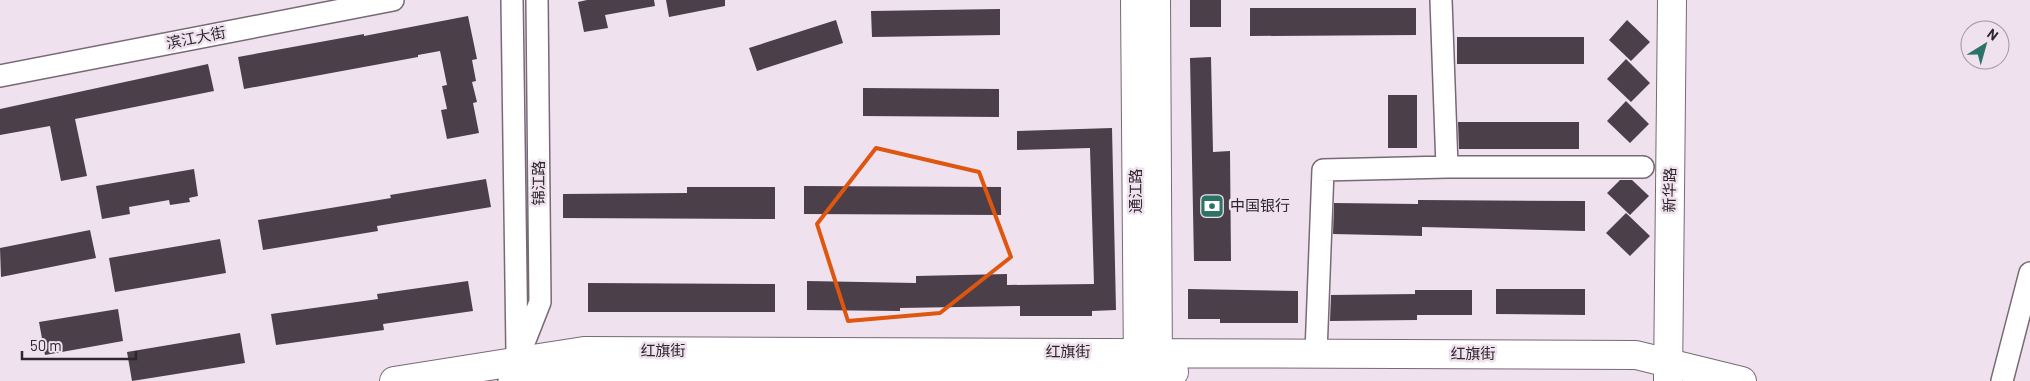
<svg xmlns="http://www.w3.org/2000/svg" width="2030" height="381" viewBox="0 0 2030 381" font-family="Barlow,'Noto Sans SC',sans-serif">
	<rect width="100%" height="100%" fill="#f0e1ee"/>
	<path fill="#4b3f49" d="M587,0H654L655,6L605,15L608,28L584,32L578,2Z
		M666,0H725V6L669,17Z
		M1190,0H1221V27H1190Z
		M1250,8H1416V35L1250,36Z
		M1000,9V35L872,37L871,11Z
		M468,16L477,59L472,60L476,81L472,82L477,102L473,103L479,133L447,139L441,110L447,109L442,86L447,85L440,51L418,55V57L244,89L238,57L364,34V36Z
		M836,20L843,43L757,71L749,48Z
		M1627,20L1650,42L1631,61L1609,40Z
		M1457,37H1584V64H1457Z
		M1211,57L1213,152L1230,151L1231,261H1194L1190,58Z
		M1626,59L1650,83L1631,102L1607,79Z
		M208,64L214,91L75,119L87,176L61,181L50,126L0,135V109Z
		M863,88L999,89V117L863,116Z
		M1388,95H1417V148H1388Z
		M1626,101L1649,124L1630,143L1607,121Z
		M1458,122H1579V149H1459Z
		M1112,128L1116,310L1092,311V316H1020V306L900,308V311L807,310V281L916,283V276L1007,274V285L1094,284L1090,148L1017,150V131Z
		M194,169L198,196L189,198L190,202L170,205L169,200L129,207L130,214L102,219L96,186Z
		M486,179L491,207L377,226L378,231L263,250L258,220L391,198L390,195Z
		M1620,180H1632L1649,196L1630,215L1607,193Z
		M804,186L1001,187V215L804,214Z
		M687,187H775V219L563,218V194L687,193Z
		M1418,200L1585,201V231L1422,227V236L1333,234L1334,203L1418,204Z
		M1626,213L1650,236L1630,256L1606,233Z
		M90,230L96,258L1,277L0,248Z
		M220,239L226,273L115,292L109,258Z
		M468,281L473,311L383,324L384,330L276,345L271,314L378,299L377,294Z
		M588,283L775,284V312H588Z
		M1188,289L1298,291V323H1220V319H1188Z
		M1496,289H1585V315L1496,314Z
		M1415,290H1472V315H1417V320L1330,321L1331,295L1415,294Z
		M118,309L123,341L45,355L39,322Z
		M240,333L245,363L132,381L127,352Z"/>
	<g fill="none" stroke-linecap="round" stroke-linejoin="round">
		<g stroke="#776a75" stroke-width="24">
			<path id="minor" d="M512,0L517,351
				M0,76L393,0
				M1447,167H1643
				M1316,353L1323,170L1447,167L1441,0
				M509,381L540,302L537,0
				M2002,381L2030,273"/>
		</g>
		<g stroke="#776a75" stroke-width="30">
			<path id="major" d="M1135,0L1138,371
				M1156,0L1158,372
				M394,381L584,351L1636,355L1742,381
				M528,381L583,373L1174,372
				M1668,381L1672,0"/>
		</g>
		<use href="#minor" stroke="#fff" stroke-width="21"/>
		<use href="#major" stroke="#fff" stroke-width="28"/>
	</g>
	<path fill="none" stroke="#df560e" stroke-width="4" stroke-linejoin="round" d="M876,148L979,172L1011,257L940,313L848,321L817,224Z"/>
	<defs>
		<g id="bank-square" transform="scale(1.25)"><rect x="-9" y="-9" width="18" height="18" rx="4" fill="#2d7267" stroke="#f0e1ee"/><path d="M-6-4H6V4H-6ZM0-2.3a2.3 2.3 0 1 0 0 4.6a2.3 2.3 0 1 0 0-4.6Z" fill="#fff"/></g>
	</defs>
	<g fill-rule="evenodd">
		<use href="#bank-square" x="1212" y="206"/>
	</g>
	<g text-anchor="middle" stroke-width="5" stroke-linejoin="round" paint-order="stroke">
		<g font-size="15" fill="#2c272c" stroke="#f0e1ee">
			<text transform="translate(196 38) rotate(-11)" y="5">滨江大街</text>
			<text transform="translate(539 183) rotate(-90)" y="5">锦江路</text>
			<text transform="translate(1670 190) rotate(-89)" y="5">新华路</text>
			<text transform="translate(1136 191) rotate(-90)" y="5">通江路</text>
			<text x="663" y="356">红旗街</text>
			<text x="1068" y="357">红旗街</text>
			<text x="1473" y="359">红旗街</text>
		</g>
		<g font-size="15" fill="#2c272c" stroke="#f0e1ee" text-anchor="start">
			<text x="1230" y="211">中国银行</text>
		</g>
	</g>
	<g transform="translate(1985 45) rotate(37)"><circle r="24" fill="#f0e1ee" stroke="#a297a0"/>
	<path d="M0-4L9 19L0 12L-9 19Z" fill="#2d7267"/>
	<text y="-8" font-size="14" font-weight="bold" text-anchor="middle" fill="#2c272c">N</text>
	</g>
	<path d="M22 351v8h114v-8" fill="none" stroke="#2c272c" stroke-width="2.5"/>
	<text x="30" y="351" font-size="15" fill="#2c272c" stroke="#f0e1ee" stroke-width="4" paint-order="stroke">50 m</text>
</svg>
